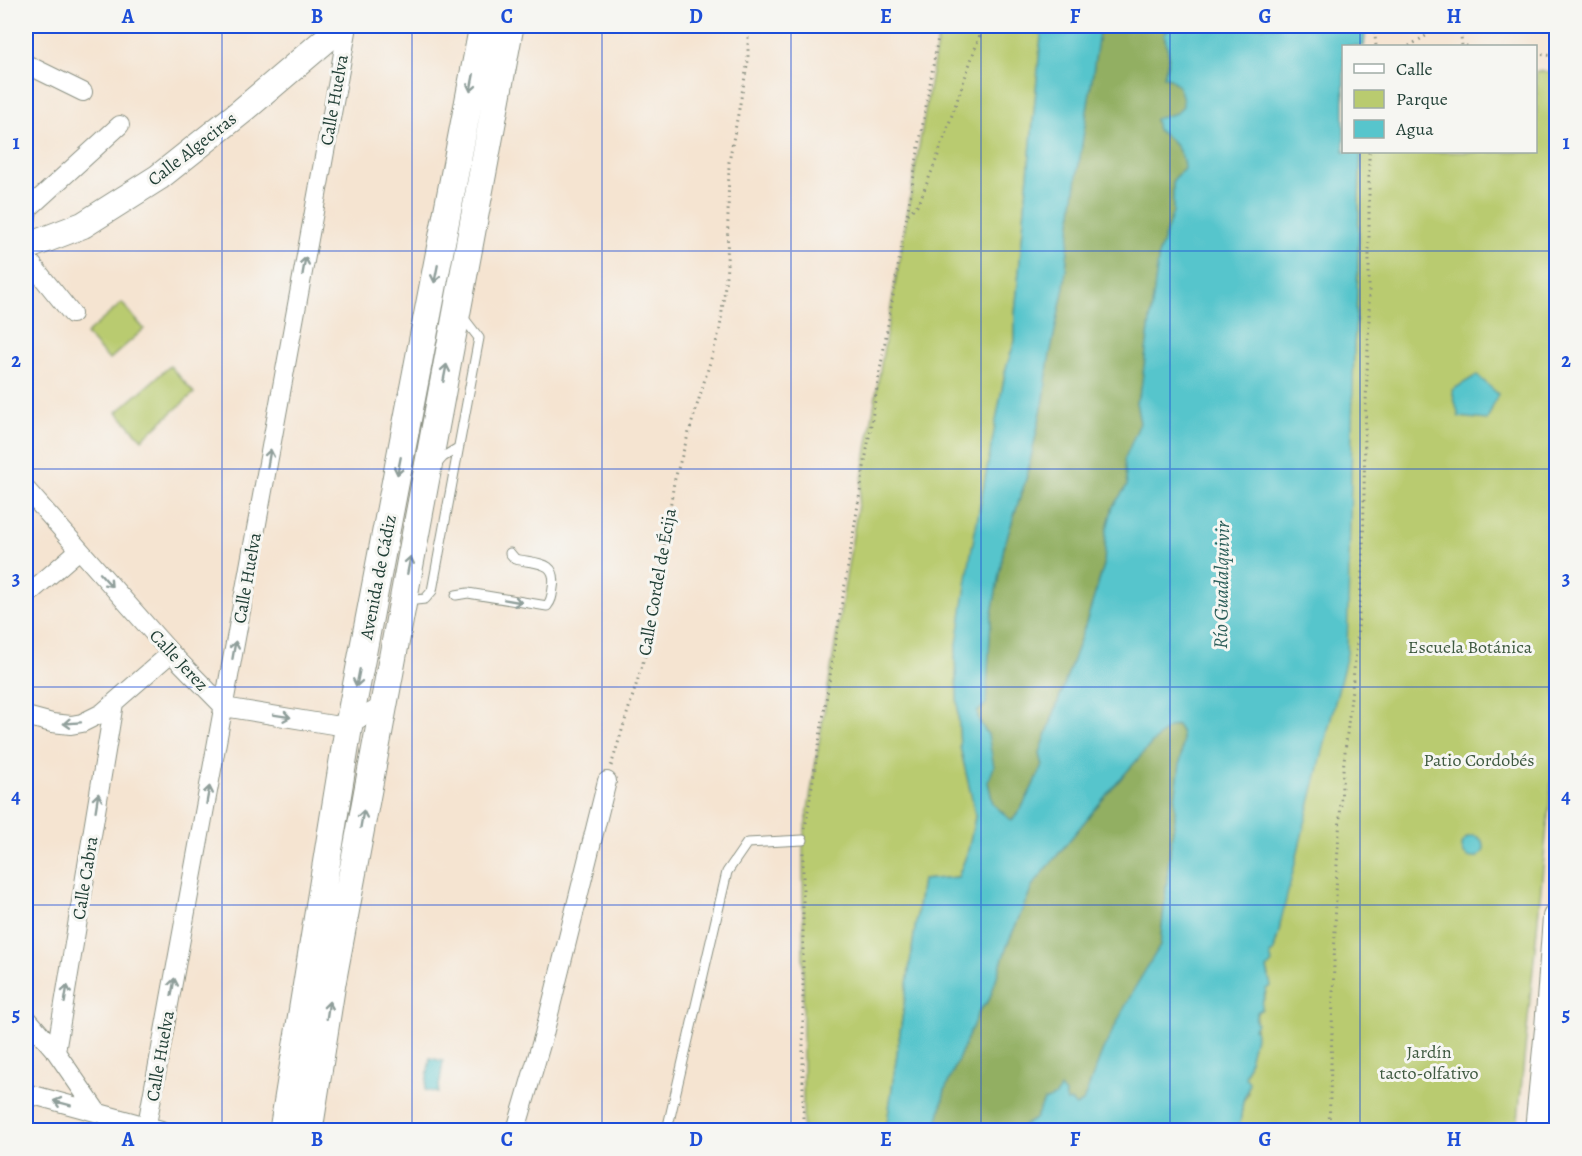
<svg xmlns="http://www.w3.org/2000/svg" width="1582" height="1156" viewBox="0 0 1582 1156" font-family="Alegreya,serif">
	<rect width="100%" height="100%" fill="#f6f6f2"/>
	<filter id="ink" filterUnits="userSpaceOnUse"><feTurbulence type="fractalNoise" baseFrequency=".0167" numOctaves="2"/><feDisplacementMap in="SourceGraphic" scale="12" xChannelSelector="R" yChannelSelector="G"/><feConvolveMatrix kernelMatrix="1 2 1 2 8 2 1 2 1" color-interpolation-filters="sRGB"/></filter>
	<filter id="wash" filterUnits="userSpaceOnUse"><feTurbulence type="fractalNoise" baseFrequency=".008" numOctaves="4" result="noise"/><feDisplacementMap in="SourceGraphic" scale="24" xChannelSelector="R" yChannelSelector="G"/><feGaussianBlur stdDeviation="1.35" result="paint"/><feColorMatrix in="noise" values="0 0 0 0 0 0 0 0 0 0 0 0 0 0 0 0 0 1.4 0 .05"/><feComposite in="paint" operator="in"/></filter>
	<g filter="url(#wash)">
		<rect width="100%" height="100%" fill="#f5e4d1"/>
		<path fill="#b9cb6f" stroke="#6c8452" stroke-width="1.5" d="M940,26H1042L1015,314V341L1006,368L955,657L960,747L974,807L975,817L968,851L958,877L922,880L886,1130H803V840L879,376Z
			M1536,71L1556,73V737L1517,1130H1239L1243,1101L1248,1094L1245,1077L1254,1040L1257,1012L1265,997L1269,975L1267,969L1270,954L1274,951C1275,941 1280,934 1280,924L1354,345C1360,281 1357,216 1361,152H1536Z
			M122,303L144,329L109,360L86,334Z
			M170,366L194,393L142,439L117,412Z"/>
		<path fill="#92af62" stroke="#58764b" stroke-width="1.5" d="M1100,26H1170L1164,34L1169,56L1164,76C1178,81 1183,91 1183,106L1176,113L1155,120L1157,130C1172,139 1184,151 1184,169L1173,180V212L1159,254L1141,389L1136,402L1140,423L1125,460L1127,486L1113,506L1106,532L1104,565L1086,623L1040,753L1043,766L1021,809L1012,821L993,804L988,782V735L979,721L977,712L986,704L991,619L1004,547L1026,479L1044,399L1048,364L1064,287L1073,203Z
			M1177,725L1181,731L1183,742L1175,800V820L1171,841L1160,947L1103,1050L1083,1103L1076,1106L1067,1102L1065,1094L1044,1101L1035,1119L1024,1126L1022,1130H936L945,1090L979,1011L989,1000L1008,943L1033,885L1108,793L1152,743L1168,728Z"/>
		<path fill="#57c5cc" stroke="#3b8180" stroke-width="1.5" d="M1042,26H1100L1073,203L1064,287L1048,364L1044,399L1026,479L1004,547L991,619L986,704L977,712L979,721L988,735L994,767L988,782L993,804L1012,821L1021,809L1043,766L1040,753L1086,623L1104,565L1106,532L1113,506L1127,486L1124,460L1140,423L1136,402L1141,389L1159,253L1173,212V180L1184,169C1184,151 1172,139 1157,130L1155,119L1176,113L1183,106C1183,91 1178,81 1164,76L1169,56L1164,34L1170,26H1366L1364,46H1344V152H1361C1357,216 1360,281 1354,345L1347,654L1280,924C1280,934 1275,941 1274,951L1270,954L1272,963L1267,969L1271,986L1266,989C1265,996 1261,1002 1262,1009L1257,1012L1255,1020L1257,1023L1254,1028L1256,1033L1245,1077L1249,1082L1248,1088L1243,1101L1239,1130H1022L1023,1126L1035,1119L1044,1101L1056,1096L1060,1088L1065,1094L1067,1102L1071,1101L1076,1106L1083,1102L1103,1050L1134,989L1160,946L1171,841L1175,820V800L1183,742L1181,731L1177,725L1168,728L1152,743L1108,793L1033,885L1008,943L989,1000L979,1011L945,1090L936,1130H886L922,880L958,877L968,851L975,817L974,807L960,747L955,657L971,553L1006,368L1015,341V314Z
			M1477,375L1498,394L1487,420L1459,417L1452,390Z
			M1462 847a11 11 0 1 1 22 0a11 11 0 1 1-22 0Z
			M430,1058L443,1061L438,1093L425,1090Z"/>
	</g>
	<g filter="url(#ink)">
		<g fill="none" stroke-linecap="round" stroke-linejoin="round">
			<g stroke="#8a9082" stroke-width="11">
				<path id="lane" d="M436,465L443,457L458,448
					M456,595L468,593L547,606C552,600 552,595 553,588C558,560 536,564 515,559L510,553
					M407,601L425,599L432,591L479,338L462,316
					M667,1130L727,872L747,843L803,840"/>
			</g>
			<g stroke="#8a9082" stroke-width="20">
				<path id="street" d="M26,64L83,92
					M26,222L28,209L120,125
					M26,257L72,314
					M26,489L171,653L224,707L333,725L349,724L383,706
					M26,596L79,550
					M26,716L52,723L71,725L82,723L102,713L171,653
					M26,1017L56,1052L98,1113
					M56,1052L114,703
					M26,1093L161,1130
					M146,1130L348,26
					M516,1130L544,1034L607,781"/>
			</g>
			<g stroke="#8a9082" stroke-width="28">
				<path id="secondary" d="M26,247L83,225L159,177L242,111L342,26
					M1538,1130L1548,1029L1556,917"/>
			</g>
			<g stroke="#8a9082" stroke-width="29">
				<path id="primary" d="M283,1130L349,724L483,26
					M309,1130L332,983L510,26"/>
			</g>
			<path stroke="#8a9082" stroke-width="3" stroke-dasharray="1.5 4.5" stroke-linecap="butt" d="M1374,26L1376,46
				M1460,26L1462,46H1468
				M1409,46L1429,34
				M1536,54L1556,56
				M908,214L919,203L937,158L983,26
				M611,766L650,640L674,482L720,329L727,267L729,162L748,61V26
				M805,829L879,376L940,26
				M803,1130V850
				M1329,1130L1337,864L1343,770L1357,643L1363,559L1365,431L1369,318V152"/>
			<use href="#lane" stroke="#fff" stroke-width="9"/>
			<use href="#street" stroke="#fff" stroke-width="18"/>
			<use href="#secondary" stroke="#fff" stroke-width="26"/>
			<use href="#primary" stroke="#fff" stroke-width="27"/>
		</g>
		<defs><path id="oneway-shaft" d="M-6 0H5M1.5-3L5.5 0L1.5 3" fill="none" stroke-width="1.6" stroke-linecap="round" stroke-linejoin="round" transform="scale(1.5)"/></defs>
		<g stroke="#8f9e9a">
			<use href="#oneway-shaft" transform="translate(472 83) rotate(101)"/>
			<use href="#oneway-shaft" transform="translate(304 266) rotate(-80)"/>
			<use href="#oneway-shaft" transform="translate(436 274) rotate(101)"/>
			<use href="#oneway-shaft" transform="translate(445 373) rotate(-79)"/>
			<use href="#oneway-shaft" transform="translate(269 458) rotate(-80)"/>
			<use href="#oneway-shaft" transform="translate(399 466) rotate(101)"/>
			<use href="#oneway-shaft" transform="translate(409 565) rotate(-79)"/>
			<use href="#oneway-shaft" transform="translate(106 580) rotate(48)"/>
			<use href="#oneway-shaft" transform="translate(513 601) rotate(10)"/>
			<use href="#oneway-shaft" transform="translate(234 650) rotate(-80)"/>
			<use href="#oneway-shaft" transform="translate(358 678) rotate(101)"/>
			<use href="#oneway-shaft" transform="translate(282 716) rotate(9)"/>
			<use href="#oneway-shaft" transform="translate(72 723) rotate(176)"/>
			<use href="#oneway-shaft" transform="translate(208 795) rotate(-80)"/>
			<use href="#oneway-shaft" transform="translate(97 802) rotate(-81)"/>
			<use href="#oneway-shaft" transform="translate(362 819) rotate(-80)"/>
			<use href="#oneway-shaft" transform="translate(173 987) rotate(-80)"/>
			<use href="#oneway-shaft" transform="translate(66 994) rotate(-81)"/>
			<use href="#oneway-shaft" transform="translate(328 1010) rotate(-82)"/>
			<use href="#oneway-shaft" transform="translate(62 1103) rotate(-165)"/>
		</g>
	</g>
	<path fill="none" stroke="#1d4ed8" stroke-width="1.5" stroke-opacity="0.55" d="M222,26V1130M412,26V1130M602,26V1130M791,26V1130M981,26V1130M1170,26V1130M1360,26V46M1360,152V1130M26,251H1556M26,469H1556M26,687H1556M26,905H1556"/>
	<g text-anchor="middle" stroke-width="6" stroke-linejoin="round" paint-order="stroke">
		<g font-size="18" fill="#1f3d34" stroke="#f6f6f2">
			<text transform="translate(334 100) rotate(-80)" y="6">Calle Huelva</text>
			<text transform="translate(192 149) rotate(-38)" y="6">Calle Algeciras</text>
			<text transform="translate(378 577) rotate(-79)" y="6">Avenida de Cádiz</text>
			<text transform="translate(247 578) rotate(-80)" y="6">Calle Huelva</text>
			<text transform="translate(657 582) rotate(-80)" y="6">Calle Cordel de Écija</text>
			<text transform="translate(179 660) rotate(47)" y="6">Calle Jerez</text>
			<text transform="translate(85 878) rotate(-81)" y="6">Calle Cabra</text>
			<text transform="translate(160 1056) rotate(-80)" y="6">Calle Huelva</text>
		</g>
		<g font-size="18" fill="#3e5940" stroke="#f6f6f2">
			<text x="1470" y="653">Escuela Botánica</text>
			<text x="1479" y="766">Patio Cordobés</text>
			<text x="1429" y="1058">Jardín<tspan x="1429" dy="21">tacto-olfativo</tspan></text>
		</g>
		<g font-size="20" font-style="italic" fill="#2d5f5a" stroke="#f6f6f2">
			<text transform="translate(1221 585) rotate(-89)" y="7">Río Guadalquivir</text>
		</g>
	</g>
	<rect width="1582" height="1156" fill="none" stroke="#f6f6f2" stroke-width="66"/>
	<rect x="1342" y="45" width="195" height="108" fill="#f6f6f2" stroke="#a0aca6" stroke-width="1.5"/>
	<rect x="1354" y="64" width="30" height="9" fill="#ffffff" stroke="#a0aca6" stroke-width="1.5"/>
	<text x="1396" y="75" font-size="18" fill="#1f3d34">Calle</text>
	<rect x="1354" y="90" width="30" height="18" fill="#b9cb6f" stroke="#a0aca6" stroke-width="1.5"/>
	<text x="1396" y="105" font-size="18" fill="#1f3d34">Parque</text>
	<rect x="1354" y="120" width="30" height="18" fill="#57c5cc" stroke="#a0aca6" stroke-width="1.5"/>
	<text x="1396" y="135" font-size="18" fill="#1f3d34">Agua</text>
	<rect x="33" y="33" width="1516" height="1090" fill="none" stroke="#1d4ed8" stroke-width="2"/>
	<g font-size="20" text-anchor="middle" font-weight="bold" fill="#1d4ed8">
		<text x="128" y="23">A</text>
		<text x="317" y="23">B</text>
		<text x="507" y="23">C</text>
		<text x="696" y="23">D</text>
		<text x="886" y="23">E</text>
		<text x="1075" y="23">F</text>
		<text x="1265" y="23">G</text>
		<text x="1454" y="23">H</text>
		<text x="16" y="149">1</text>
		<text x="1566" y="149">1</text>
		<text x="16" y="367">2</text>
		<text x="1566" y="367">2</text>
		<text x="16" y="585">3</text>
		<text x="1566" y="585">3</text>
		<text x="16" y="803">4</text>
		<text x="1566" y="803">4</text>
		<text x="16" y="1021">5</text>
		<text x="1566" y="1021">5</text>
		<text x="128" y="1146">A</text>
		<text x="317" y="1146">B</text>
		<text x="507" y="1146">C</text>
		<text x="696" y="1146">D</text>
		<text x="886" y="1146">E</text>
		<text x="1075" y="1146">F</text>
		<text x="1265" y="1146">G</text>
		<text x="1454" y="1146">H</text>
	</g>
</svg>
